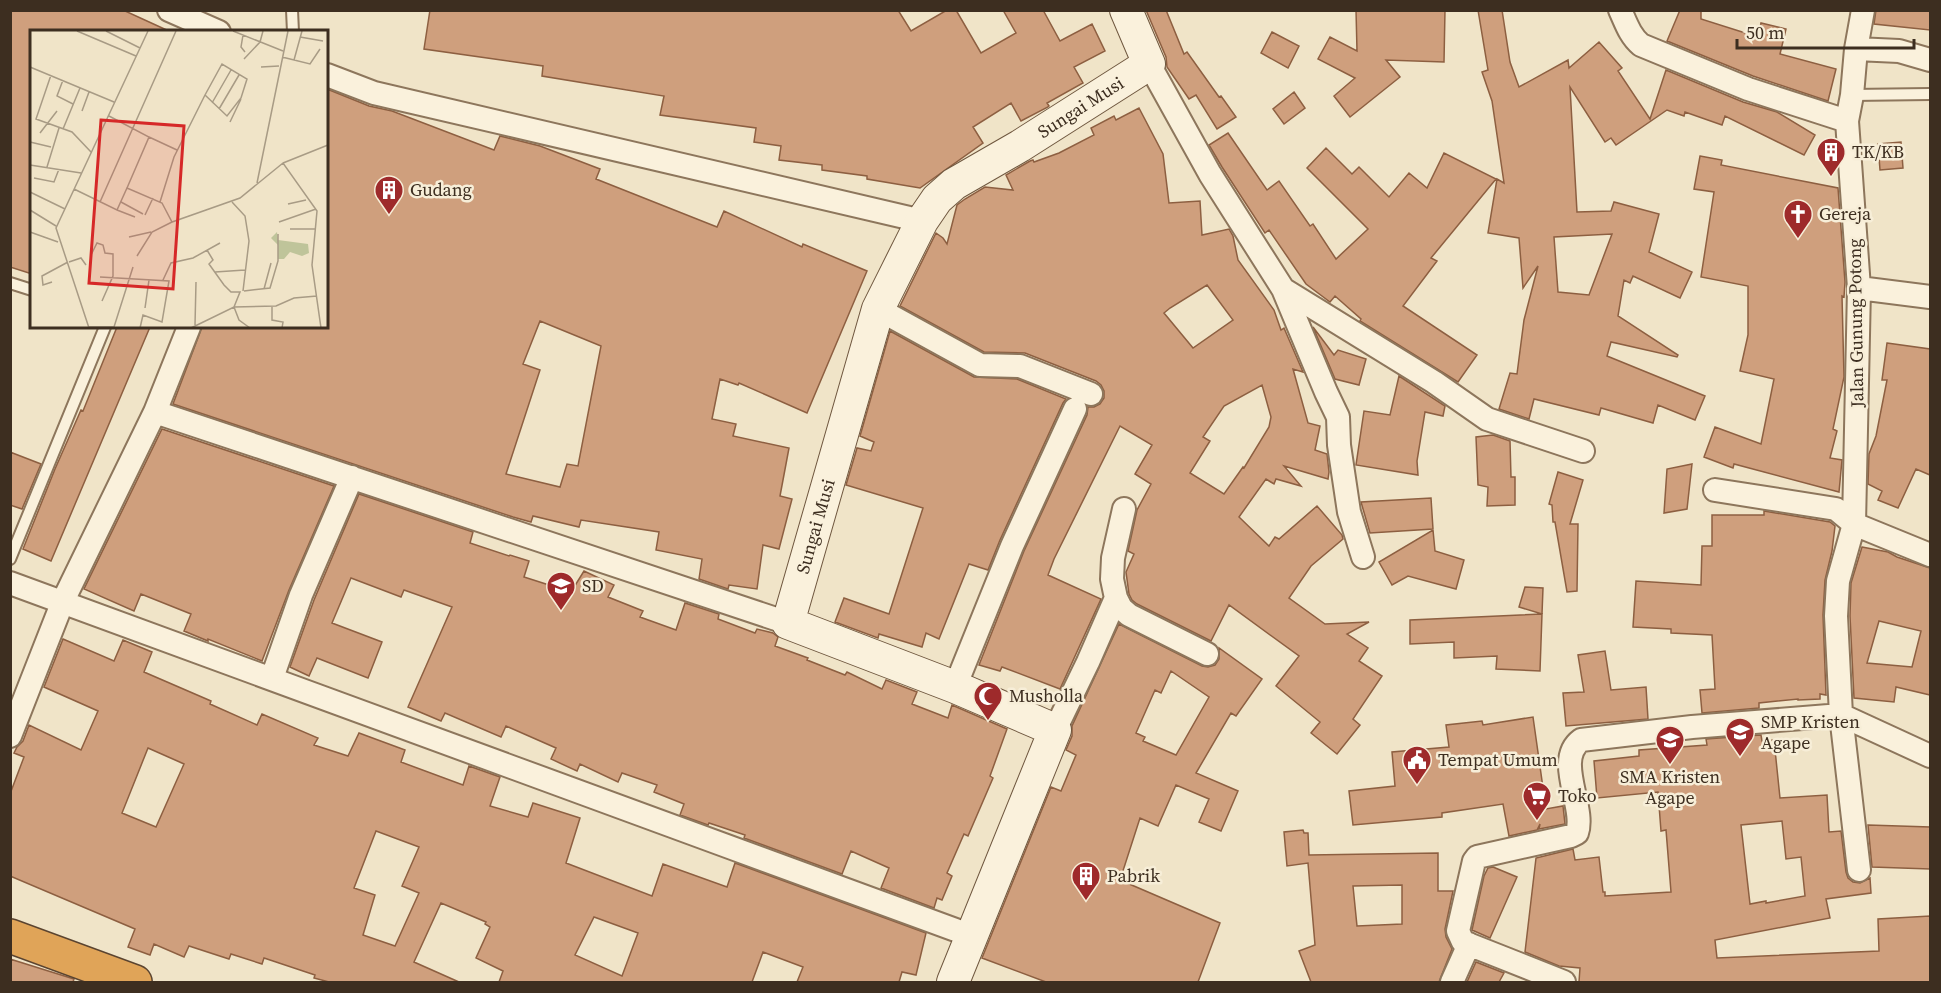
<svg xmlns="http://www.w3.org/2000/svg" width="1941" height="993" viewBox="0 0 1941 993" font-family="'Source Serif 4',serif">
	<rect width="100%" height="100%" fill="#f0e4c8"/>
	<path fill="#cf9f7d" stroke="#8d5f41" stroke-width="1.5" fill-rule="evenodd" d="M10,10H123L171,32H32V274L10,267Z
		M430,10H898L911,31L947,10H956L981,53L1016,33L1003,10H1043L1060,41L1092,24L1105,51L1074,67L1083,83L1047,103L1049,106L1048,107L1021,121L1011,103L973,127L983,143L920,188L867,179V176L822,170V165L779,160L781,146L754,142L756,128L660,115L664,96L542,76L543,66L424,49Z
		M1146,10H1166L1184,54L1187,52L1219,97L1221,96L1236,117L1217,129L1196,95L1189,99L1167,67L1166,57Z
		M1356,10H1445L1444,62L1386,60L1400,77L1350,117L1334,96L1355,78L1318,59L1330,37L1357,51Z
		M1478,10H1502L1510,62L1519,87L1568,60L1569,68L1599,42L1622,68L1618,71L1650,119L1666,70L1743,102L1777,112L1815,135L1804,155L1725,116L1722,125L1685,112L1684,116L1667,110L1616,145L1611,138L1605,142L1570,87L1577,212L1611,211L1614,202L1659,214L1649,252L1692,272L1680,298L1633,276L1630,283L1624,280L1618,316L1678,355L1677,357L1611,342L1607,356L1705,396L1695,420L1658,405L1653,423L1601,408L1599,415L1534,399L1529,419L1499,409L1510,373L1517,374L1524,320L1538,266L1523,288L1519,238L1488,233L1497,179L1504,183L1492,101L1482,72L1488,70ZM1612,234L1589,295L1558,292L1554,237Z
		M1680,10H1701V19L1758,37L1761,23L1786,29L1780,54L1836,69L1828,101L1753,76L1667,41Z
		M1876,10H1930V30L1874,24Z
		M1272,32L1299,46L1288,68L1261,53Z
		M327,89L369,106L392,111L494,150L500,136L540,146L600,169L596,179L717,227L724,211L802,247L803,244L867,271L807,413L739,383L738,385L720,379L712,419L736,424L733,436L789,448L780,496L792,499L779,549L763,545L757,589L729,585L728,589L699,579L702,559L656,550L659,532L581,520L579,527L533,516L531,522L513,517L173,404L202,327H327ZM540,321L601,346L578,466L567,464L560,487L506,474L540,370L523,364Z
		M1294,92L1305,108L1284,124L1273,109Z
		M1139,108L1163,154L1169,203L1200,201L1202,235L1229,229L1233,236L1238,260L1274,310L1281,330L1284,328L1303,372L1293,369L1308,423L1320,426L1315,450L1327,454L1329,472L1328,479L1284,466L1301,486L1276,479L1274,484L1266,479L1239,517L1269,546L1275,537L1279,539L1317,506L1342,535L1343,539L1311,566L1289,598L1325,624L1369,622L1347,634L1368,648L1359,661L1382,676L1353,719L1360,725L1337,754L1311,733L1320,722L1276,686L1299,656L1229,605L1211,641L1137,604L1132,600L1129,594L1126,572L1134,554L1128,551L1137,510L1151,484L1135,474L1152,445L1120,426L1054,559L1048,575L1101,599L1060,689L1002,667L1000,671L979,665L1024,551L1087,415L1088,407H1094L1100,404L1104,398V391L1101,385L1096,381L1025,353L984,352L900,306L936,233L943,238L947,244L957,205L965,199L985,187L1013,190L1006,175L1030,161L1033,160L1034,162L1059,153L1094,135L1091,128L1114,116L1116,120ZM1207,285L1233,320L1193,348L1164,313L1170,308ZM1262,385L1271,417L1269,427L1244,468L1243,467L1224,494L1190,473L1210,441L1203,437L1224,406Z
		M1228,133L1267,190L1279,181L1310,226L1313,224L1336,259L1368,229L1307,168L1326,148L1352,174L1359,167L1389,197L1409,173L1427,188L1444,153L1496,179L1431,258L1437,261L1403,306L1477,355L1458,382L1360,321L1361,319L1335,296L1330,302L1306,284L1269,230L1265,233L1222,167L1209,145Z
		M1901,142L1903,168L1880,170L1878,144Z
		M1700,156L1722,160L1721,165L1838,188L1845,282L1844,297L1842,296L1844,377L1833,429L1837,431L1830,458L1842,460L1839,492L1734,464L1733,468L1704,457L1715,427L1761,444L1774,379L1740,371L1748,335V286L1701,277L1714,192L1694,189Z
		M117,327H150L51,561L23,549L55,469L81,410L83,411Z
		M1313,327L1334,355L1338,350L1366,359L1359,385L1335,379Z
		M890,331L974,377L1017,379L1066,399L1063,403L1000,540L988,570L969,564L939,639L926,633L922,647L879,634L878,638L835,622L844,598L889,614L923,508L846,485L857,448L871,451L874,442L860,436Z
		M1887,343L1930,349V475L1916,469L1898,508L1878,500L1882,491L1868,484L1869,454L1876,436L1887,380H1882Z
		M1399,376L1445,406L1443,416L1425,412L1417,461L1418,475L1356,465L1364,411L1390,415Z
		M162,429L334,486L289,590L262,661L208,639V641L184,631L191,614L141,594L134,611L84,589Z
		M1493,435L1510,441L1511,477H1515V505L1487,506L1488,487L1478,485L1476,437Z
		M10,452L41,464L22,509L10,505Z
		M1692,464L1687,509L1664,513L1667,469Z
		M1558,472L1583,480L1570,524H1578L1577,591L1567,592L1555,522H1553L1552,505L1549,504Z
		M359,494L473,532L470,543L509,556L510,555L529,561L524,577L571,592L584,571L614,585L608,597L643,611L640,617L676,630L685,603L719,614L718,619L755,633L757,629L773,633L778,637L775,646L808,658L807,660L845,675L847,672L882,689L886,680L917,692L912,704L948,718L952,705L1007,729L990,776L993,778L968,836L964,834L947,873L952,876L942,900L937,898L934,908L881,888L889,868L851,851L842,874L744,838L745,835L709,823L708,825L680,815L684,804L654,792L657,785L622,773L618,782L580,764L577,771L551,759L556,748L506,726L501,737L445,713L441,721L408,707L452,607L404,590L401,597L351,578L332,623L382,642L368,678L317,658L309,676L290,667L314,600Z
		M1431,498L1433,529L1370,533L1361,502Z
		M1764,511L1830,522L1835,526L1832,551L1825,580L1823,615L1826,695L1820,694V699L1798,700V699L1759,703V708L1702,713L1700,690L1715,689L1712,635L1671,633V629L1633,627L1636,581L1701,585L1702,546H1712V515H1764Z
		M1433,530L1435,551L1464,560L1456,589L1408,576L1392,585L1379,562Z
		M1862,547L1888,552L1897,557L1930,568V695L1896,687L1894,702L1854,698L1850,616L1851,583ZM1879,621L1921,631L1912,667L1867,663Z
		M1525,587L1543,588L1542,614L1519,607Z
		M1542,614L1540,671L1496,669L1497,656L1454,658V642L1410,644V620Z
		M1119,624L1202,666L1208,667L1215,665L1219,659V648L1262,679L1236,716L1231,713L1196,773L1238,791L1221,831L1199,822L1209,799L1176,785L1158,826L1140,818L1120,880L1220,923L1198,982H1046L982,958L1051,787L1061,791L1076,755L1066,750L1072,736V726ZM1171,671L1209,697L1176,755L1143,741L1145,737L1136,733L1155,690L1161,693Z
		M63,639L114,661L123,640L152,652L144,672L211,701L210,704L257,725L262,714L318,738L314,745L348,756L359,733L405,750L401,762L463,785L469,766L500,777L490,806L528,817L533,803L580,818L566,863L652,896L663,864L727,887L735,863L926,933L916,975L902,972L899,982H797L803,967L763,952L752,982H499L503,971L476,958L490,927L485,924L486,922L441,903L414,962L459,982H329L314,978L315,975L264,958L262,964L231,954L229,959L189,946L184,957L154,944L150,955L128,947L135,929L10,876V794L24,757L14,753L17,747L23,741L29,725L81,750L98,711L44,687ZM148,748L184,764L156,827L122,813ZM376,831L419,847L402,886L419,893L395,946L363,935L375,895L354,888ZM594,917L638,933L622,976L575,955Z
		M1605,651L1611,690L1646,687L1648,719L1566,726L1563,693L1584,692L1578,655Z
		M1533,717L1546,809L1563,806L1565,824L1539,829L1540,824L1537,830L1509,836L1503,804L1442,813V817L1353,825L1349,791L1395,786L1392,752L1449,747L1446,725L1482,721L1483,725Z
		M1761,735L1762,741L1774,740L1780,798L1827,795L1829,832L1841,831L1846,872L1848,878L1853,882L1860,883L1870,878L1871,893L1826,899L1830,918L1715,940L1717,958L1879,951L1878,919L1930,916V982H1579L1580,968L1559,966L1525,952L1536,858L1573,849L1575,860L1599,857L1603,892H1605V896L1671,892L1666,830L1661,831L1658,792L1597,798L1594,761L1639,756V750L1707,745L1706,739ZM1782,821L1786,859L1801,857L1805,896L1766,903V901L1750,904L1741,825Z
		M1868,825L1930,827V869L1872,867Z
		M1303,830L1304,833H1308L1309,855L1438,853V891H1453L1445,929L1446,937L1452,949L1439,982H1311L1299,951L1315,945L1308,863L1287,866L1284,832ZM1402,885V924L1357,926L1353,886Z
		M1493,867L1517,877L1490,938L1472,930L1484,876L1488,868Z
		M10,959L74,979L73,982H10Z
		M1476,962L1504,973L1499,982H1467Z"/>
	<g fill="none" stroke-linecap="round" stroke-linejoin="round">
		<g stroke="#8d765c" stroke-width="14">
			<path id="lane" d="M292,10L293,32
				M1852,95L1930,94
				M10,283L32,290
				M10,559L105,327"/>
		</g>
		<g stroke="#8d765c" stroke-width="26">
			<path id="street" d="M169,10L219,32
				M1620,10C1626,23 1630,36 1641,45L1748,89L1847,121
				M1856,49L1863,10
				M1149,64L1210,174L1283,289L1434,382L1487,419L1583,451
				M327,75L374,93L922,221
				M1859,288L1930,297
				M1283,289L1326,392L1338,417L1339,445L1349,512L1363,557
				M878,309L980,365L1020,366L1091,394
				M155,412L189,327
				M1715,490L1836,509L1854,524L1930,555
				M10,583L972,936
				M1116,598L1121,608L1129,615L1207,654
				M272,678L301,595L352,477
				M955,687L1012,546L1075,409
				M1055,730L1088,662L1116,598L1112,579L1113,558L1124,509
				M10,736L63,601L155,412L788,623
				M1859,870L1841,715L1836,616L1838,581L1854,524L1859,288L1847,121L1852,95L1856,49L1899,51L1930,60
				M1452,982L1469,944
				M1564,982L1463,942L1458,931L1474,861L1477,857L1571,836L1577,833C1586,807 1554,760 1581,740L1692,727L1841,715L1930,756"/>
		</g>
		<g stroke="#6f573f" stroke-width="34">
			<g id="secondary">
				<path id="s1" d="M953,982L1055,730L955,687L788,623L878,309L922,221L937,199L954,184L1020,146L1149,64L1126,10"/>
			</g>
		</g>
		<g stroke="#5b4430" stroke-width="36">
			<path id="highway" d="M10,936L135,982"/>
		</g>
		<use href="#lane" stroke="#faf1dc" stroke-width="10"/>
		<use href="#street" stroke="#faf1dc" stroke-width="22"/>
		<use href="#secondary" stroke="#faf1dc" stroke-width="32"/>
		<use href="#highway" stroke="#e0a458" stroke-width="33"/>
	</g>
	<defs>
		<g id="building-pin" transform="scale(1.5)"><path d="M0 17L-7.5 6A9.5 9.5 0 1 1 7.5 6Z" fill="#9e2a2b" stroke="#f7eed8"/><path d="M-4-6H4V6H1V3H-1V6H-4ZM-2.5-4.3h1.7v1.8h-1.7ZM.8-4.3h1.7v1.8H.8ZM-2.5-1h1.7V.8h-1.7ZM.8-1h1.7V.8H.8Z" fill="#fff"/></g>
		<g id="church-pin" transform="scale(1.5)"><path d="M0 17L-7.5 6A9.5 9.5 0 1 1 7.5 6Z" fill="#9e2a2b" stroke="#f7eed8"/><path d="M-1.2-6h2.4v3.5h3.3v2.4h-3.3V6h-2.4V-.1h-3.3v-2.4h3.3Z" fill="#fff"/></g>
		<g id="school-pin" transform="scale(1.5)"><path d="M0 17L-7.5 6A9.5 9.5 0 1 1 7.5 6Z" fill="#9e2a2b" stroke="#f7eed8"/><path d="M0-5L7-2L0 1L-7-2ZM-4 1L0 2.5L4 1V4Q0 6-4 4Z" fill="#fff"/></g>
		<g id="mosque-pin" transform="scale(1.5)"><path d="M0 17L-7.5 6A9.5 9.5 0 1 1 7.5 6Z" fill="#9e2a2b" stroke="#f7eed8"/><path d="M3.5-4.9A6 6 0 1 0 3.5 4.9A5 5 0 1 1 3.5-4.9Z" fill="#fff"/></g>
		<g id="civic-pin" transform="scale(1.5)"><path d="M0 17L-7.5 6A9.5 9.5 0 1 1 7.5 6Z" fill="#9e2a2b" stroke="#f7eed8"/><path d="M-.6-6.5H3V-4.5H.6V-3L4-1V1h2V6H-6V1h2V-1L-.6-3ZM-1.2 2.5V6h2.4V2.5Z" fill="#fff"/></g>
		<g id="supermarket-pin" transform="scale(1.5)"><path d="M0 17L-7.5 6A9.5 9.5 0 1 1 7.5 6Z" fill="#9e2a2b" stroke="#f7eed8"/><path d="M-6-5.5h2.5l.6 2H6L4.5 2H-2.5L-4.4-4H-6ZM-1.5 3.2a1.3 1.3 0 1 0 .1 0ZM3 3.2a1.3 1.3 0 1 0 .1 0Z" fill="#fff"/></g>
	</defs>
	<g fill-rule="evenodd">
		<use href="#building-pin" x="1831" y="152"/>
		<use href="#building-pin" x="389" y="190"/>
		<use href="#church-pin" x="1798" y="214"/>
		<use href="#school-pin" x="561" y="586"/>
		<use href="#mosque-pin" x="988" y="696"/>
		<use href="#school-pin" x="1740" y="732"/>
		<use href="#school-pin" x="1670" y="740"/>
		<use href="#civic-pin" x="1417" y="760"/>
		<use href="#supermarket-pin" x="1537" y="796"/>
		<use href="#building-pin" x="1086" y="876"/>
	</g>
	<g text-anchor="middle" stroke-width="5" stroke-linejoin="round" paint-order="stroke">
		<g font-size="18" fill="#3d2e20" stroke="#f7eed8">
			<text dy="6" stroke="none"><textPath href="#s1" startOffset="1182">Sungai Musi</textPath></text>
			<text transform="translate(1856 323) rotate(-91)" y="6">Jalan Gunung Potong</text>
			<text dy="6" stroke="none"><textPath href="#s1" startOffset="660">Sungai Musi</textPath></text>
		</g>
		<g font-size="18" fill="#3d2e20" stroke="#f7eed8" text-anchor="start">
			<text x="1852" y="158">TK/KB</text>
			<text x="410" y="196">Gudang</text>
			<text x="1819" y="220">Gereja</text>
			<text x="582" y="592">SD</text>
			<text x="1009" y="702">Musholla</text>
			<text x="1761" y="728">SMP Kristen<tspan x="1761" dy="21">Agape</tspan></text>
			<text x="1438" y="766">Tempat Umum</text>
			<text x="1670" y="783" text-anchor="middle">SMA Kristen<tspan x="1670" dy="21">Agape</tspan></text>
			<text x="1558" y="802">Toko</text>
			<text x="1107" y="882">Pabrik</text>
		</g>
	</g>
	<g transform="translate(30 30)">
		<rect width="298" height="298" fill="#f0e4c8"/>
		<path d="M247,202L248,210L278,214L279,223L272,226L260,222L254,229H248V215L241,208Z" fill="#bfc49a"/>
		<path fill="none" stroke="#a89b85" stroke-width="1.5" d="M47,1L106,26M76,1L110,18M203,1L253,21M213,5L211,17L215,22M270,7L293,11M252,27L280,34L290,19M214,29L230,12L233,1M264,30L272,1M0,37L84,72M231,37L249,36M21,45L6,89L42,102L61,122M33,50L27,66L43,74M182,73L201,40M189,79L209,45M52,81L59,62M79,86L119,107L97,158M200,92L211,69M33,99L50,58M10,103L27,81M119,107L147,120M0,112L21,117M253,133L298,115M0,135L51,143M17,137L29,98M4,148L24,152L29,139M227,153L258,1M44,159L87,180L97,158L132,173L142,192L210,168L253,133L287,181L282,235L291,298M0,162L35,179M70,172L146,1M91,172L113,184M130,172L144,127L175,65L192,34L217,49L211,68L197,86L175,65M202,172L215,186L219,211L213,261M258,174L276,170M0,180L26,196M87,180L105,187M115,185L123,168M249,192L286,179M260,199H286M0,202L28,212M99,207L121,202M177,220L183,230L179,234L194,255L201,262H210L204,277L209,290L220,298M61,225L67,213L73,215L75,223L83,224V246L72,271M107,226L122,202L142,192M39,232L51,228L56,235M185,242L215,240M70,247L139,251L132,292L113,285L110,298M133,250L141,233L163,228L190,213M22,252L13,255L12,246L38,232M234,259L241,233M214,261L240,258L248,231V204M242,277V290L253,292L252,298M115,278L119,250M165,295L166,252M59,297H84L103,237M59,298L26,198L118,1M161,298L204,277L246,276L264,268L287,266"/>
		<path fill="#d62828" fill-opacity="0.15" stroke="#d62828" stroke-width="3" d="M71,90L154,96L143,259L59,253Z"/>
		<rect width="298" height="298" fill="none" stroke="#3d2e20" stroke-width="3"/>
	</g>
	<rect width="1941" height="993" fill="none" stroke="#3d2e20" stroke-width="24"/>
	<path d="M1737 39v9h177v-9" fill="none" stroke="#3d2e20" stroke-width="3"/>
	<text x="1746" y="39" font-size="18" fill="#3d2e20" stroke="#f7eed8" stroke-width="4.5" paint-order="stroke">50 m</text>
</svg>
